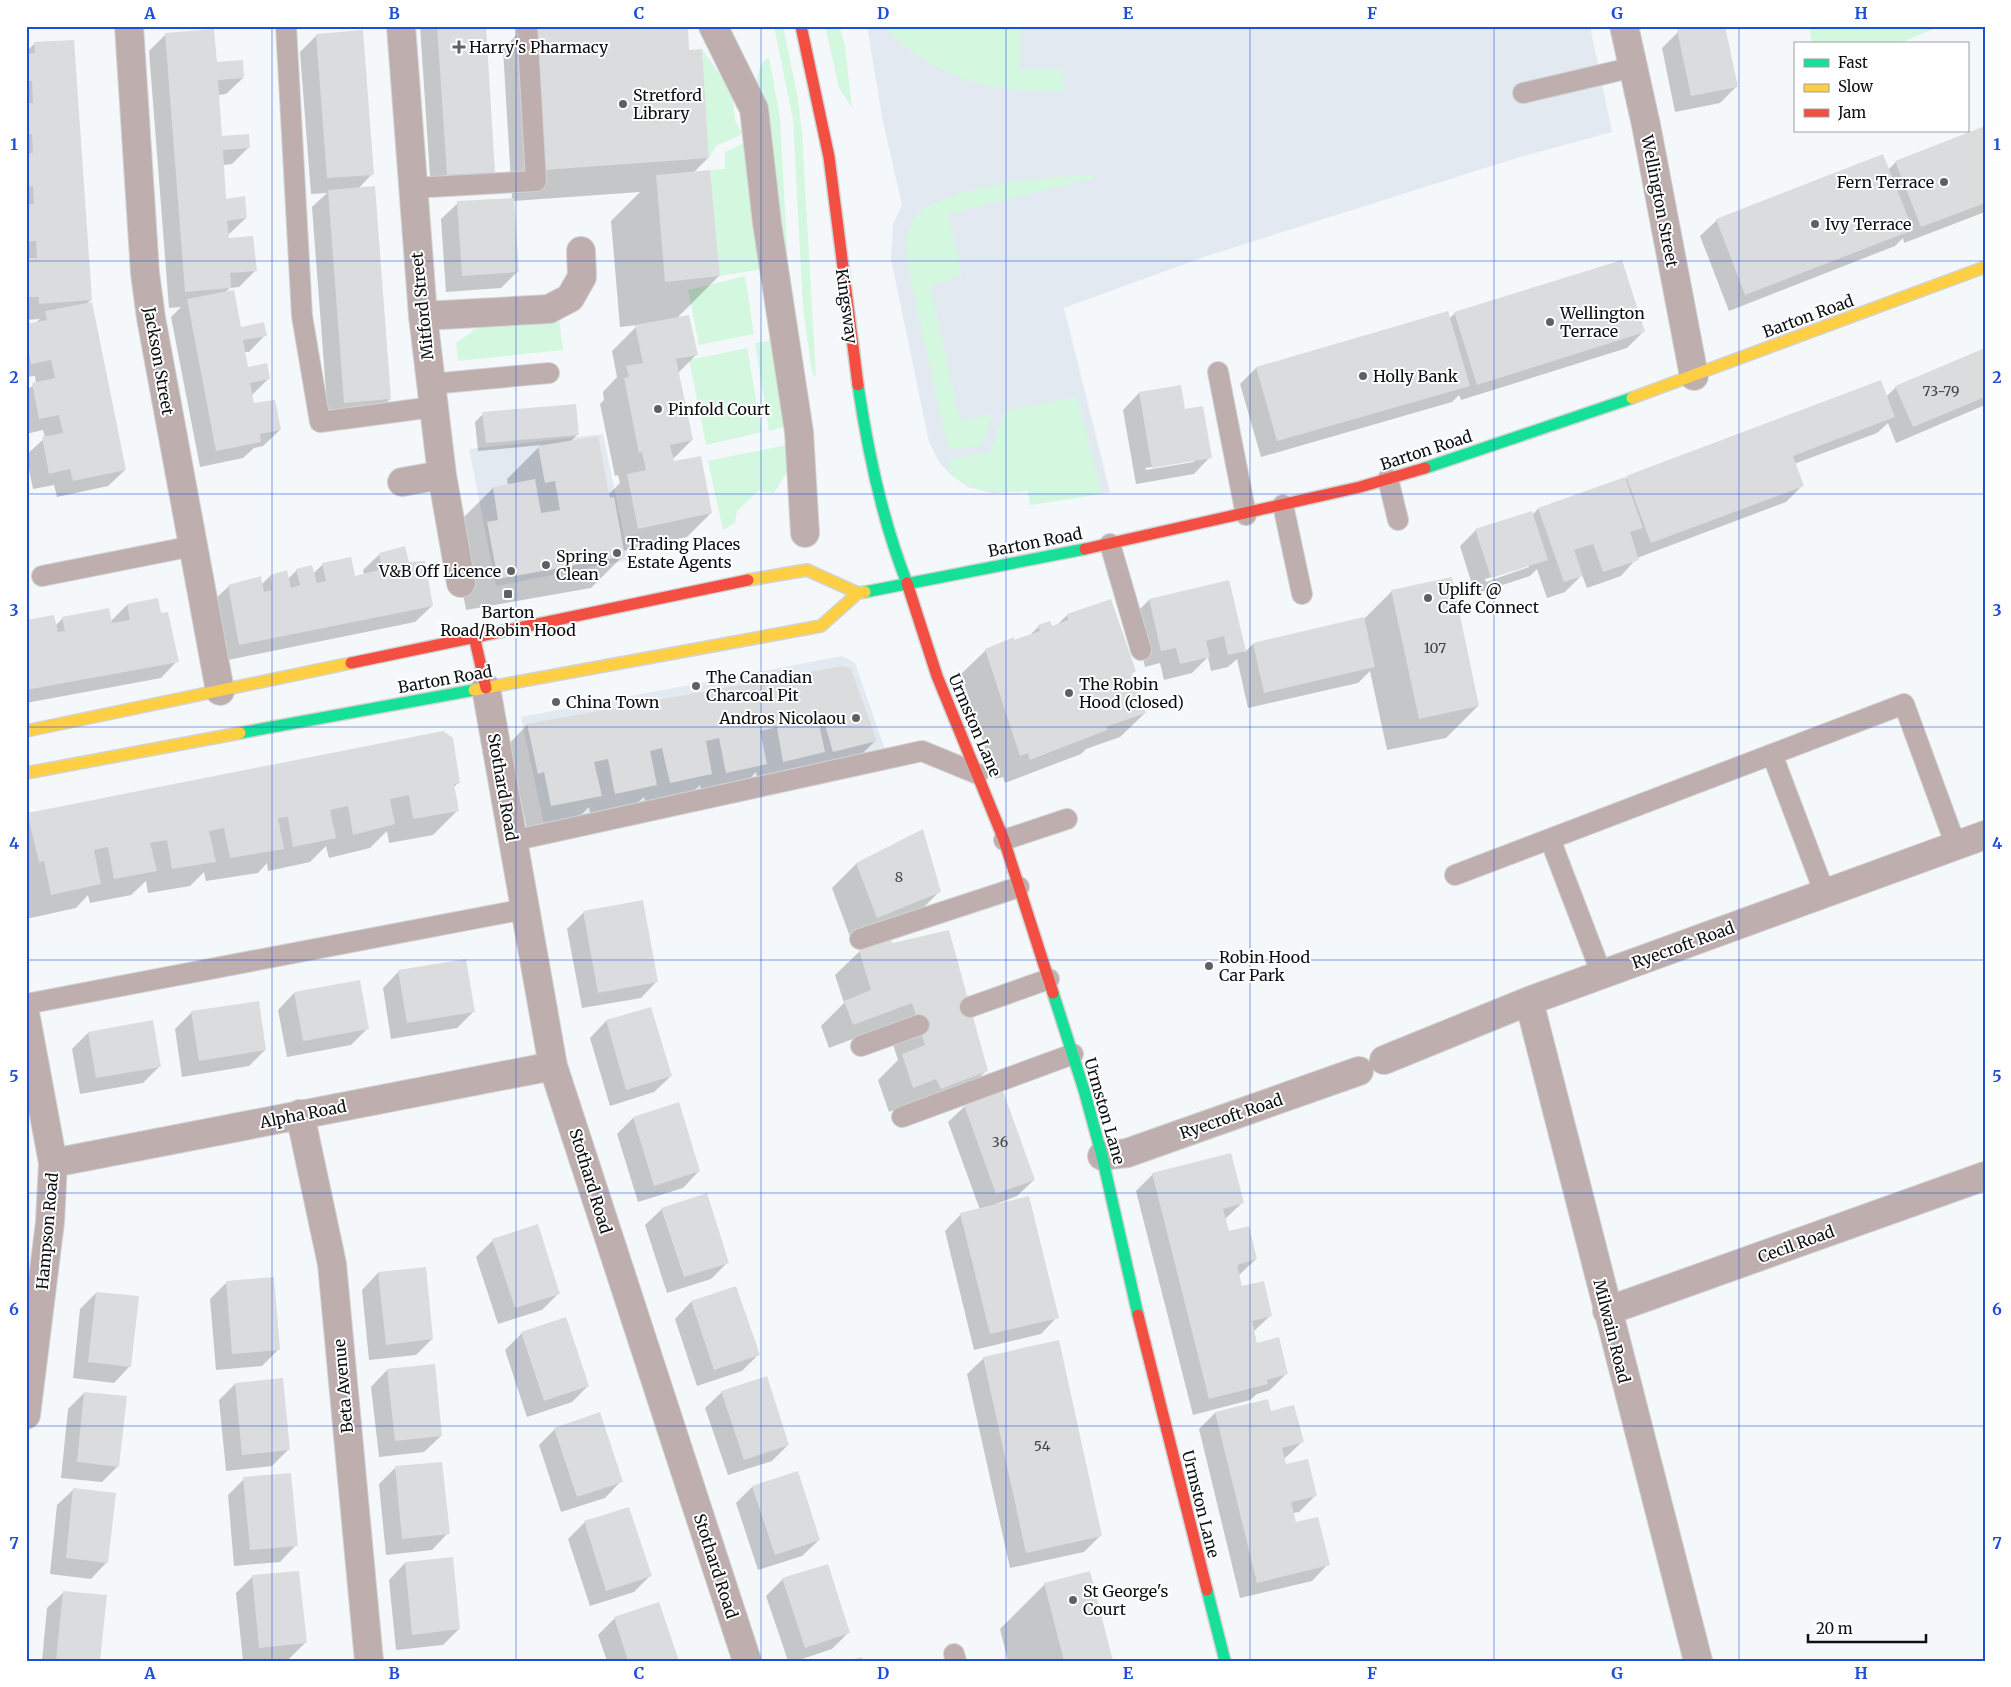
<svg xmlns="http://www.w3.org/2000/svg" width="2011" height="1687" viewBox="0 0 2011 1687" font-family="Merriweather,serif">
	<rect width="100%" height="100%" fill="#f5f8fa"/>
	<path fill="#e3e9f1" d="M867,26H1590L1612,132L1520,157L1204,257L1064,308L1110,492L1030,505L1028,491L992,493L968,487L951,475L939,462L929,442L891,259L893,224L902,205L883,122Z
		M603,434L629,560L496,586L469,449Z
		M842,656L855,663L887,755L544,825L521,717Z"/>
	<path fill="#d4f7df" d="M774,26H783L798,99L802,133L816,377L812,373L803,307L793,120Z
		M825,26H839L845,46L852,108L839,88Z
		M883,26H1021L1020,70L1063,69L1064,92C1040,90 1013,92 990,86C952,78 908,55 883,26Z
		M1809,26H1941L1898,44H1812Z
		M702,49L732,92L735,121L743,134L716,146L709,158Z
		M769,57L780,118L788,265L780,261L757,89C756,79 759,62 769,57Z
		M748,141L763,269L720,276L710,170L725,169V152Z
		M1093,175L1095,178L948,214L962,275L930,286L960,421L993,414L982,445L961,449L948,448L909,272L906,240L914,218L925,207L963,192L1021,180Z
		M745,276L754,334L699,345L688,290Z
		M559,319L563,350L458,361L456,343L478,327Z
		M777,339L789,426L769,431L755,343Z
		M747,348L762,432L706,445L689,360Z
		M1077,397L1102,494L1030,505L1028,491C999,492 975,495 951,475L948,460L990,452L1005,411Z
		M791,444V465L774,493L758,491L737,511L735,523L723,530L708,461Z"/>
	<path fill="#0003" fill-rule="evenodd" d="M420,26H485L494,172L477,188L431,191Z
		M525,26L688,51L708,158L693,173L719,276L676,319L697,354L678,373L692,440L672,460L711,513L687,537L622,551L623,556L591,588L466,610L456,555L461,520L493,488L508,486L507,479L541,445L478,451L475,422L483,414L578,434L570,442L608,495L620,483L618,475L615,476L600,404L604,400L603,392L617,377L612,351L638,325L620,327L611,221L640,192L513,201L517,272L501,288L446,292L441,219L458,203L512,199L503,49Z
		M1678,32L1737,86L1720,103L1675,112L1662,48Z
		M165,35L243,78L226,94L218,95L221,137L248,148L232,164L223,165L225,200L246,218L228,235V240L256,270L239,287L230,288L224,293L240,329L265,335L249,352H244L247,368L268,379L252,395L253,405L280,430L263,446L254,448L243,458L200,467L171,317L181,307L169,308L149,51Z
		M317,35L372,174L358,189L390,399L374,415L328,418L312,207L327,193L311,194L300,52Z
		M35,43L91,300L86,304L125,470L108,486L57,497L54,485L33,489L26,455L45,438L43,430L26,434V390L36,384L35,376L26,377V326L34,324L40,319L26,320V52Z
		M1985,128V212L1904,243L1903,238L1895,246L1729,311L1700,236L1717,220L1888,170L1896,162Z
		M1455,313L1643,332L1627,348L1461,400L1459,395L1452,402L1261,457L1240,384L1256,368L1449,319Z
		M1985,349V405L1896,443L1888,423L1877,433L1794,464L1802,486L1786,502L1637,558L1621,576L1587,588L1582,575L1565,592L1547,598L1537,569L1530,576L1475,594L1460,546L1476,530L1532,515L1538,509L1627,478L1886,397L1896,387ZM1529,565V567L1486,582L1485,579Z
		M1139,393L1184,410L1210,457L1194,474L1136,484L1123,410ZM1194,460V462L1146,470L1145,468Z
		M380,554L408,563L432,606L415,622L223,661L212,602L229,586L262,584L270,576L288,579L297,570L313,574L323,564L354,577L364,575L363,570Z
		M1229,581L1245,652L1253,644L1363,620L1392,591L1478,706L1446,738L1387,750L1370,671L1358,683L1248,708L1237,659L1228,667L1211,671L1208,657L1192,673L1164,680L1160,663L1145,667L1133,616L1149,600Z
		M127,605L160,614L177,661L161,678L26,703V621L55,626L63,618L110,622Z
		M1067,615L1135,671L1131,674L1145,713L1120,737L1086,749L1081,754L1005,783L1003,777L995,779L961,674L986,650L1029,636L1039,626L1051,627L1057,625Z
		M842,667L876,740L851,765L759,785L756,772L741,788L702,796L700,785L687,798L646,807L644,797L631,809L591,818L589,807L576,820L527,830L520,796L514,797L503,750L527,725Z
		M459,782L453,788L457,811L433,835L389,843L387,831L370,848L329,858L326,846L310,862L268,871L267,863L258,873L206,881L204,872L190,886L148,893L146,881L131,895L90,903L88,895L76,908L26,919L28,814Z
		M856,864L939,892L915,916L852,942L832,888Z
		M584,912L657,981L641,998L582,1008L567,929Z
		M860,951L986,1071L962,1095L916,1112L911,1103L889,1112L878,1080L898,1060L887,1026L829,1048L821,1026L844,1003L835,975Z
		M399,971L473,1012L457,1028L391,1039L383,988Z
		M294,993L367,1029L351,1045L287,1057L278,1010Z
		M650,1008L671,1076L654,1092L610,1106L590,1038L606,1021Z
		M192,1012L265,1050L249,1066L182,1077L175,1029Z
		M88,1033L159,1067L143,1083L80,1094L72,1049Z
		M965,1106L1034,1180L1017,1196L996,1204L1057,1317L1041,1334L974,1350L945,1231L961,1214L980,1210L948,1122Z
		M633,1118L699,1171L683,1188L638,1202L617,1134Z
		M1153,1174L1242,1203L1224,1220L1228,1233L1256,1259L1238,1276L1241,1288L1271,1315L1253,1332L1256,1344L1286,1374L1270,1390L1257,1394L1250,1400L1193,1415L1136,1191Z
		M662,1209L728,1262L711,1279L667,1293L645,1225Z
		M537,1226L559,1293L542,1310L498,1324L476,1257L492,1241Z
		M378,1273L432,1339L416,1355L369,1360L362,1290Z
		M226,1283L279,1349L262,1366L216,1370L210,1299Z
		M736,1287L758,1355L742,1371L697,1386L675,1319L691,1302Z
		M96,1293L130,1366L114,1383L73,1378L80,1309Z
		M522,1333L588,1386L572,1402L527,1417L505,1350Z
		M984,1358L1100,1536L1084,1552L1010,1568L967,1374Z
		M387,1370L441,1436L424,1452L379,1457L371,1387Z
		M235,1384L288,1450L272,1466L226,1471L219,1400Z
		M722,1392L788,1445L772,1461L728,1475L705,1408Z
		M84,1393L118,1466L102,1482L61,1478L68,1409Z
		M1268,1400L1270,1412L1302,1442L1284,1459L1285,1466L1316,1495L1299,1512L1293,1513L1295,1524L1328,1564L1312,1581L1240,1598L1199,1429L1215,1413Z
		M555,1429L621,1481L605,1498L561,1512L539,1445Z
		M395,1468L448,1533L432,1550L386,1555L379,1484Z
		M244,1479L296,1545L280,1562L234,1566L228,1495Z
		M752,1487L819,1540L802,1556L758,1570L736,1503Z
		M74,1489L107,1562L91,1579L50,1574L57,1505Z
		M585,1522L651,1575L634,1592L590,1606L568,1539Z
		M405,1563L459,1629L443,1645L396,1650L389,1580Z
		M827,1565L849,1632L832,1649L796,1661H788L766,1596L782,1580Z
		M298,1572L306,1642L289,1659L243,1661L236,1593L252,1577Z
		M1045,1584L1112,1661H1008L1000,1629Z
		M64,1592L98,1661H42L47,1608Z
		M615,1618L678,1661H607L598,1635Z"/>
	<path fill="#dbdcde" d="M437,26H486L495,172L447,175Z
		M535,26H688L689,50L702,49L709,158L544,170Z
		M1697,26H1725L1738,87L1691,96L1677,30Z
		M214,29L217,62L243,60L244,78L218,80L222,136L249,134L250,148L223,150L226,199L245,196L247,218L227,221L229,238L253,236L257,271L230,273L231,288L185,292L165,33Z
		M363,30L374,175L327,178L316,34Z
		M74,40L92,300L39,304V297H26V258H37L36,241L26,242V204H34L33,186L26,187V154L33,153L32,134L26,135V103H33L32,81H26V54L35,53L34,42Z
		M1985,126V203L1921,227L1895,161Z
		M1883,154L1913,230L1745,295L1716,219Z
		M710,170L720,276L665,282L656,175Z
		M375,186L391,399L344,403L328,190Z
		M514,198L519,272L462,276L457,201Z
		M1622,260L1645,332L1477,385L1454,312Z
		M234,290L241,327L264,322L267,336L243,340L248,367L267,363L270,379L250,383L254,403L275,400L281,430L260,434L261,442L216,451L187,299Z
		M92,302L126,470L73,481L70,469L49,474L42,437L63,433L59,415L39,419L32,383L55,378L51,360L31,364L26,340V324L47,320L45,311Z
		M1448,311L1470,386L1277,441L1256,367Z
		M689,315L698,355L676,359L693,440L670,445L674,461L701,456L712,513L638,529L627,474L646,470L642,452L639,453L624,378L629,377L626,366L643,363L635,325Z
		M1985,348V397L1913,427L1895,386Z
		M1881,380L1895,417L1793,456L1804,486L1651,543L1626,476Z
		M1181,385L1185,409L1203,406L1212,458L1152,468L1139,392Z
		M576,404L579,435L486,443L482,412Z
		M598,436L610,498L614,497L625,556L498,579L487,522L498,520L493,487L535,479L541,513L560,510L555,481L545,483L538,446Z
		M1625,477L1643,528L1630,532L1639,560L1603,572L1593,544L1574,550L1583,576L1564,582L1538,508Z
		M1532,511L1548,560L1491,578L1475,529Z
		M405,546L409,562L425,561L433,606L239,645L228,585L261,576L264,592L272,590L270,575L287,570L291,588L300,585L296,569L312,565L317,583L326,581L322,563L351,557L355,576L382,569L379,553Z
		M1452,577L1479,706L1419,719L1391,590Z
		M1229,580L1246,651L1228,655L1224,636L1206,641L1210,657L1180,664L1176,648L1161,651L1149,599Z
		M158,598L161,613L168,612L179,662L26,690V620L54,615L58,632L65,631L62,617L109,608L112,623L130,620L127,604Z
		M1111,599L1136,671L1132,673L1146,713L1106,727L1107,730L1030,760L1028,753L1020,756L985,649L1014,637V640L1040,631L1038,625L1050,621L1052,626L1068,620L1067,614Z
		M1364,617L1375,667L1264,693L1253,643Z
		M843,666L851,669L877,741L833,752L823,718L818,719L825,752L783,762L777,727L760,731L767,764L726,773L719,738L706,741L712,774L670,783L662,748L650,751L657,785L615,794L608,759L594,762L602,796L551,806L544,772L538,774L527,724Z
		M443,731L453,738L460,783L454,784L459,811L413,819L409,795L390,799L395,824L353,835L348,806L330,810L336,838L293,847L288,817L278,818L284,849L230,858L224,828L209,831L216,862L172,869L167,840L150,843L157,871L114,879L108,847L94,850L101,884L51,895L44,861L39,862L27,813Z
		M923,829L941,892L877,918L856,863Z
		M643,900L658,982L598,993L583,911Z
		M949,930L988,1071L941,1089L936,1079L913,1088L902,1054L925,1045L912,1003L853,1025L844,1001L871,990L859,950L889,937L893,943Z
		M466,959L475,1012L407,1023L398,970Z
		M360,980L369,1029L303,1041L294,992Z
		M259,1001L266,1050L199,1061L191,1011Z
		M651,1007L672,1076L626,1090L606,1020Z
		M153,1020L161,1067L96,1078L88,1032Z
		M1003,1091L1035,1180L996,1194L964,1105Z
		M679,1102L700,1171L654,1186L633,1117Z
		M1231,1153L1244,1203L1223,1209L1229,1231L1249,1226L1257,1259L1237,1265L1242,1286L1264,1281L1272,1316L1252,1321L1257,1343L1279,1337L1288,1374L1267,1380L1268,1384L1209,1399L1152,1173Z
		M707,1193L729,1263L684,1277L661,1208Z
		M1029,1196L1059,1318L990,1334L960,1213Z
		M538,1224L560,1294L515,1308L492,1239Z
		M426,1267L433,1339L386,1345L378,1272Z
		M274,1277L280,1350L232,1354L226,1281Z
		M736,1286L760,1355L714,1370L691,1301Z
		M96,1292L139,1296L131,1367L88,1362Z
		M566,1317L589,1386L544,1401L521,1332Z
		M1059,1340L1102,1536L1026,1553L983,1357Z
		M435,1364L442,1436L395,1441L387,1369Z
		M767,1376L789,1445L744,1460L721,1391Z
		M283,1378L290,1450L242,1455L235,1383Z
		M84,1392L127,1396L119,1467L77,1462Z
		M1268,1399L1271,1411L1294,1405L1304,1442L1282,1448L1286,1464L1308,1459L1317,1496L1291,1502L1296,1522L1318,1517L1330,1565L1257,1583L1215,1412Z
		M600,1412L623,1482L577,1497L554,1428Z
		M442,1462L450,1534L402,1539L395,1466Z
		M798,1471L820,1540L775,1555L752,1486Z
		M291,1473L298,1546L250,1550L243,1477Z
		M73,1488L116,1493L108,1563L66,1558Z
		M629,1507L652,1576L606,1591L584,1521Z
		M453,1557L460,1629L412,1635L405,1562Z
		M828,1564L850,1633L805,1648L782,1578Z
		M299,1571L307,1643L259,1648L252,1575Z
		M1090,1571L1113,1661H1064L1044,1583Z
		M63,1591L107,1595L100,1661H56Z
		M659,1602L679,1661H628L614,1617Z
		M862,1657L863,1661H850V1660Z"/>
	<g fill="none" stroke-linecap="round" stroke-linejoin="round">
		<g stroke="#d1d3d4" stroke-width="22">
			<path id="lane" d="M286,26L302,316L320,422L433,407
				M1523,93L1634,67
				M412,188L536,181L527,26
				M1218,372L1246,515
				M431,384L549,373
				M1388,479L1398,520
				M1283,505L1302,594
				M1110,544L1141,650
				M42,576L193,546
				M1772,754L1825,894
				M1550,839L1602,975
				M1004,840L1067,819
				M512,841L922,751L978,774
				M1455,875L1904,704L1956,846
				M860,939L1019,887
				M26,1004L525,909
				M970,1007L1049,979
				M861,1046L919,1025
				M902,1117L1073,1054
				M954,1654L956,1661"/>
		</g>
		<g stroke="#d1d3d4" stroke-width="30">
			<path id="street" d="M129,26L145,273L151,318L220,691
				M401,26L423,316L442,475L461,583
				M713,26L754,109L767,223L799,432L805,533
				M1624,26L1646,125L1694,376
				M423,316L549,309L570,298L582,277L581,251
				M402,482L442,475
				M486,688L553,1066L747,1661
				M1529,1001L1698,1661
				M26,1018L53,1163L50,1222L26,1415
				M1384,1060L1529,1001L1985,835
				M300,1114L332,1264L369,1661
				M1102,1156L1127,1153L1359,1071
				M53,1163L553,1066
				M1607,1311L1985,1176"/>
		</g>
		<g stroke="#d1d3d4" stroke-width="14">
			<path id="fast" d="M858,385C868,453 882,520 907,583
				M1425,468L1632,398
				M865,592L1085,549
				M240,733L474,690
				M1053,993L1084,1090L1102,1156L1138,1315
				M1207,1590L1225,1661"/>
		</g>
		<g stroke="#d1d3d4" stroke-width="14">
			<path id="slow" d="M1632,398L1985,267
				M748,580L807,570L858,593
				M474,690L821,626L858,593L865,592
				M26,731L351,663
				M26,773L240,733"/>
		</g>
		<g stroke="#d1d3d4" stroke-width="14">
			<path id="jam" d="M801,26L829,157L858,385
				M1085,549L1360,487L1425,468
				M907,583L937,676L1004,840L1053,993
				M474,636L486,688
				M351,663L748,580
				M1138,1315L1207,1590"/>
		</g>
		<use href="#lane" stroke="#beaeae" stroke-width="20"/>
		<use href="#street" stroke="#beaeae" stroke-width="28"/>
		<use href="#fast" stroke="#16e098" stroke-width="11"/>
		<use href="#slow" stroke="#ffcf43" stroke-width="11"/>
		<use href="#jam" stroke="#f24e42" stroke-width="11"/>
	</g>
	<path fill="none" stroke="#1d4ed8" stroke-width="1" stroke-opacity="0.55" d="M272,26V1661M516,26V1661M761,26V1661M1006,26V1661M1250,26V1661M1494,26V1661M1739,26V1661M26,261H1985M26,494H1985M26,727H1985M26,960H1985M26,1193H1985M26,1426H1985"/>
	<g fill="#5e6062" stroke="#fff" stroke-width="2">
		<path d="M456.5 39.5h5v5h5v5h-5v5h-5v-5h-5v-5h5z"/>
		<circle cx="623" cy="104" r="5"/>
		<circle cx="1944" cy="182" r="5"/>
		<circle cx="1815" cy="224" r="5"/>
		<circle cx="1550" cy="322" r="5"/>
		<circle cx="1363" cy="376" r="5"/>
		<circle cx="658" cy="409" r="5"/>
		<circle cx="617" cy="553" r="5"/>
		<circle cx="546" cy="565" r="5"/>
		<circle cx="511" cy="571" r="5"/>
		<rect x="503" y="589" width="10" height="10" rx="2.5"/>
		<circle cx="1428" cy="598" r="5"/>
		<circle cx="696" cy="686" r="5"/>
		<circle cx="1069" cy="693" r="5"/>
		<circle cx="556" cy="702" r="5"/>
		<circle cx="856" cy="718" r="5"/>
		<circle cx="1209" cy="966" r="5"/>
		<circle cx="1073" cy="1600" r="5"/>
	</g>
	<g text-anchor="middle" stroke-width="4" stroke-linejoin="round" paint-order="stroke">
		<g font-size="14" fill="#404244">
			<text x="1941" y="396">73-79</text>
			<text x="1435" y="653">107</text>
			<text x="899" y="882">8</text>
			<text x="1000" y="1147">36</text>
			<text x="1042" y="1451">54</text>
		</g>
		<g font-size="16" fill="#0d0e10" stroke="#fff" text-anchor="start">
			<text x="469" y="53">Harry's Pharmacy</text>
			<text x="633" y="101">Stretford<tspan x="633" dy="18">Library</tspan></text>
			<text x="1934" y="188" text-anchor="end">Fern Terrace</text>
			<text x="1825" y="230">Ivy Terrace</text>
			<text x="1560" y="319">Wellington<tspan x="1560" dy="18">Terrace</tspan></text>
			<text x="1373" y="382">Holly Bank</text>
			<text x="668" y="415">Pinfold Court</text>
			<text x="627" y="550">Trading Places<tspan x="627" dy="18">Estate Agents</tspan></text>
			<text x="556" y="562">Spring<tspan x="556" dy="18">Clean</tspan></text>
			<text x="501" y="577" text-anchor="end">V&amp;B Off Licence</text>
			<text x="1438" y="595">Uplift @<tspan x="1438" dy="18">Cafe Connect</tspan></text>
			<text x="508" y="618" text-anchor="middle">Barton<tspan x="508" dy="18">Road/Robin Hood</tspan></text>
			<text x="706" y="683">The Canadian<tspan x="706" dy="18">Charcoal Pit</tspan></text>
			<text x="1079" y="690">The Robin<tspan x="1079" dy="18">Hood (closed)</tspan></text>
			<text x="566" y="708">China Town</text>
			<text x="846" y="724" text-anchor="end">Andros Nicolaou</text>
			<text x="1219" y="963">Robin Hood<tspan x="1219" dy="18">Car Park</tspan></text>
			<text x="1083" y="1597">St George's<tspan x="1083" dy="18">Court</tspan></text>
		</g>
		<g font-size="16" fill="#0d0e10" stroke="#fff">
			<text transform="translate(1660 201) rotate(79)" y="6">Wellington Street</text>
			<text transform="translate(422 306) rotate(-96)" y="6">Mitford Street</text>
			<text transform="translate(847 306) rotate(82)" y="6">Kingsway</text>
			<text transform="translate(1808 316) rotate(-20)" y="6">Barton Road</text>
			<text transform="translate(159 361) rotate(80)" y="6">Jackson Street</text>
			<text transform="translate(1426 450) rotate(-18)" y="6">Barton Road</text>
			<text transform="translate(1035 542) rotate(-11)" y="6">Barton Road</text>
			<text transform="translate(445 679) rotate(-10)" y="6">Barton Road</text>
			<text transform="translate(975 725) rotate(67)" y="6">Urmston Lane</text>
			<text transform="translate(503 787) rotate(80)" y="6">Stothard Road</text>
			<text transform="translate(1683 945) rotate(-20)" y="6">Ryecroft Road</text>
			<text transform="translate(1105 1111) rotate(74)" y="6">Urmston Lane</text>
			<text transform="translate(303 1114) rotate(-11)" y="6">Alpha Road</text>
			<text transform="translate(1231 1116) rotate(-19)" y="6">Ryecroft Road</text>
			<text transform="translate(591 1181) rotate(73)" y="6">Stothard Road</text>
			<text transform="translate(47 1231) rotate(-85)" y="6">Hampson Road</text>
			<text transform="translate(1796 1244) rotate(-20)" y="6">Cecil Road</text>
			<text transform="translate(1612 1331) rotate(76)" y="6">Milwain Road</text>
			<text transform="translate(343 1386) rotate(-95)" y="6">Beta Avenue</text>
			<text transform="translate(1201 1504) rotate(76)" y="6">Urmston Lane</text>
			<text transform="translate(716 1566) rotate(72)" y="6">Stothard Road</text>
		</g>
	</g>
	<rect width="2011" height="1687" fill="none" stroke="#ffffff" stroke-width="55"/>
	<rect x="1794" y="42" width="175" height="90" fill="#ffffff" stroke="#9e9f9f"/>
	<rect x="1804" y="59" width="25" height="8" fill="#16e098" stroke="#9e9f9f"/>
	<text x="1838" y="68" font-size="15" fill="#0d0e10">Fast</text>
	<rect x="1804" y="84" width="25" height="8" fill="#ffcf43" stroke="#9e9f9f"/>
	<text x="1838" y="92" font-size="15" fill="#0d0e10">Slow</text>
	<rect x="1804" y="109" width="25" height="8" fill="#f24e42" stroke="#9e9f9f"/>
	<text x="1838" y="118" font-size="15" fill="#0d0e10">Jam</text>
	<path d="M1808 1634v8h118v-8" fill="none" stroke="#0d0e10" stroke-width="2.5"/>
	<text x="1816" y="1634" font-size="15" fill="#0d0e10" stroke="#ffffff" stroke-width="4" paint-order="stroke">20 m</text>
	<rect x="28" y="28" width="1956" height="1632" fill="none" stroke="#1d4ed8" stroke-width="2"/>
	<g font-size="16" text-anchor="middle" font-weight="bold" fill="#1d4ed8">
		<text x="150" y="19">A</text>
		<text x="394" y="19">B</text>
		<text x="639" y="19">C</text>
		<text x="883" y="19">D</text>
		<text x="1128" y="19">E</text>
		<text x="1372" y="19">F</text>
		<text x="1617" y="19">G</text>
		<text x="1861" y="19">H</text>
		<text x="14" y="150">1</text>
		<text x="1997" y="150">1</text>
		<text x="14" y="383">2</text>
		<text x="1997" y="383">2</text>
		<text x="14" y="616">3</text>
		<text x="1997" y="616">3</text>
		<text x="14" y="849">4</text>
		<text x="1997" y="849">4</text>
		<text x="14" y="1082">5</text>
		<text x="1997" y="1082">5</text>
		<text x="14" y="1315">6</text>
		<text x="1997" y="1315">6</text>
		<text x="14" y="1549">7</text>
		<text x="1997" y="1549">7</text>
		<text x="150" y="1679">A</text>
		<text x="394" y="1679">B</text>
		<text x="639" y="1679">C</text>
		<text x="883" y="1679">D</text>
		<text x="1128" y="1679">E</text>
		<text x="1372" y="1679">F</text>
		<text x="1617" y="1679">G</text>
		<text x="1861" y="1679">H</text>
	</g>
</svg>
